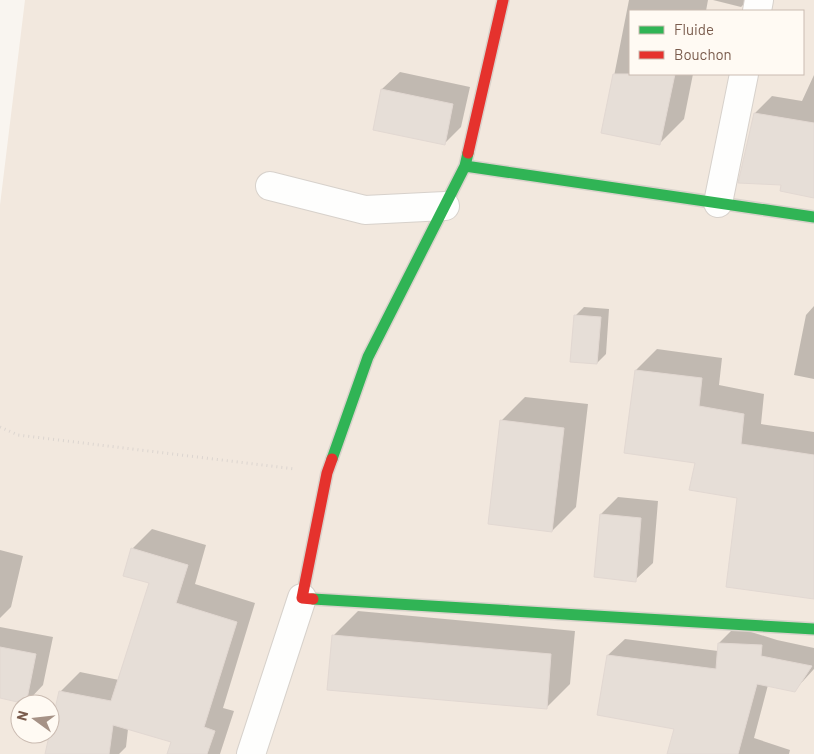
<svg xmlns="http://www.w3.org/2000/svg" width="814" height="754" viewBox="0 0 814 754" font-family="Barlow,sans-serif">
	<rect width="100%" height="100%" fill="#f9f5f0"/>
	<path fill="#f2e8de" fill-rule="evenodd" d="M25,0H814V754H0V205ZM630,11H803V74H630ZM20,704H50V734H20Z"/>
	<path fill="#0003" d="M629,0H708L706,11H630V74H693L684,119L660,143L603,132Z
		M713,0H748L741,7Z
		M400,72L470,87L461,127L444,144L374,129L382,89Z
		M814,75V197L783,183L755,113L772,96L802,101Z
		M814,306V379L794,375L806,315Z
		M584,307L609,309L606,354L597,363L575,316Z
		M657,349L722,358L719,385L764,394L761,424L814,432V597L739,497L696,461L636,370Z
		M525,397L588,404L576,507L552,531L501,421Z
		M618,497L658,501L653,563L635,580L601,514Z
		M152,529L206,545L195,584L255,603L223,708L234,711L220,754H169L173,741L128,729L126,747L119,754H46L60,692L80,672L119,680L150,582L132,549Z
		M0,550L23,556L11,607L0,618Z
		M358,611L575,631L570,684L546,708L334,635Z
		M0,627L53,637L43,685L26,703L0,697Z
		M735,627L777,640L814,648V669L794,691L768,685L754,738L790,750L789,754H668L676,728L608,655L625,639L718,651L719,643Z"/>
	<path fill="#e6ded7" stroke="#e2d8d2" d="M613,74H675L660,145L601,133Z
		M381,89L453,104L445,145L373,130Z
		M754,113L814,123V198L780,191L781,185L738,183Z
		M574,315L601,317L597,364L570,362Z
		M635,370L702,378L699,406L744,414L741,444L814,455V599L726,587L737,498L689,490L695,463L624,453Z
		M500,420L564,428L552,532L488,524Z
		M600,514L641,518L636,582L594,577Z
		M131,548L188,565L176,603L237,622L204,727L215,731L207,754H167L171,742L113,725L109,754H45L59,691L111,701L149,583L123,576Z
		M332,635L551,654L547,709L327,690Z
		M718,643L762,645L761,656L812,666L795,692L757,684L738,754H667L674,729L597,715L607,655L716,669Z
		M0,647L36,654L26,704L0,698Z"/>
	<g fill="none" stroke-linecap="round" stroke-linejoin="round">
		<g stroke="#d7d1cb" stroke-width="30">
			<path id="street" d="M757,11L759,0
				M270,186L365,210L445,206
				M718,203L744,74
				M251,754L302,598"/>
		</g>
		<g stroke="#d9d2cb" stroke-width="14">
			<path id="fast" d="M465,166L814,217
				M332,459L368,357L465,166L468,153
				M313,599L814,629"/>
		</g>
		<g stroke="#d9d2cb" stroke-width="14">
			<path id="jam" d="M468,153L503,0
				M313,599L302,598L327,473L332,459"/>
		</g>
		<path stroke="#dcd5d0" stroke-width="3" stroke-dasharray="1 4" stroke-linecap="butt" d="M0,427L18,435L295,469"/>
		<use href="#street" stroke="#fefefd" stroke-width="28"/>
		<use href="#fast" stroke="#30b455" stroke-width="11"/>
		<use href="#jam" stroke="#e5322d" stroke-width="11"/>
	</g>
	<rect x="629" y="10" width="175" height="65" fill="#fffaf3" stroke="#cabbb1"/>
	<rect x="639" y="26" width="25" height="8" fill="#30b455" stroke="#cabbb1"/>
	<text x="674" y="35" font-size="15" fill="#7a5c4d">Fluide</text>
	<rect x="639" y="51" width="25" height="8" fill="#e5322d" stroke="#cabbb1"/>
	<text x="674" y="60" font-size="15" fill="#7a5c4d">Bouchon</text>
	<g transform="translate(35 719) rotate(285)"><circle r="24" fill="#fffaf3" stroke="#cabbb1"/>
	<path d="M0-4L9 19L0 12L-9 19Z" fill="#a69286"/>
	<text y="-8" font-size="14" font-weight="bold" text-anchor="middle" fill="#7a5c4d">N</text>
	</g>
</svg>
